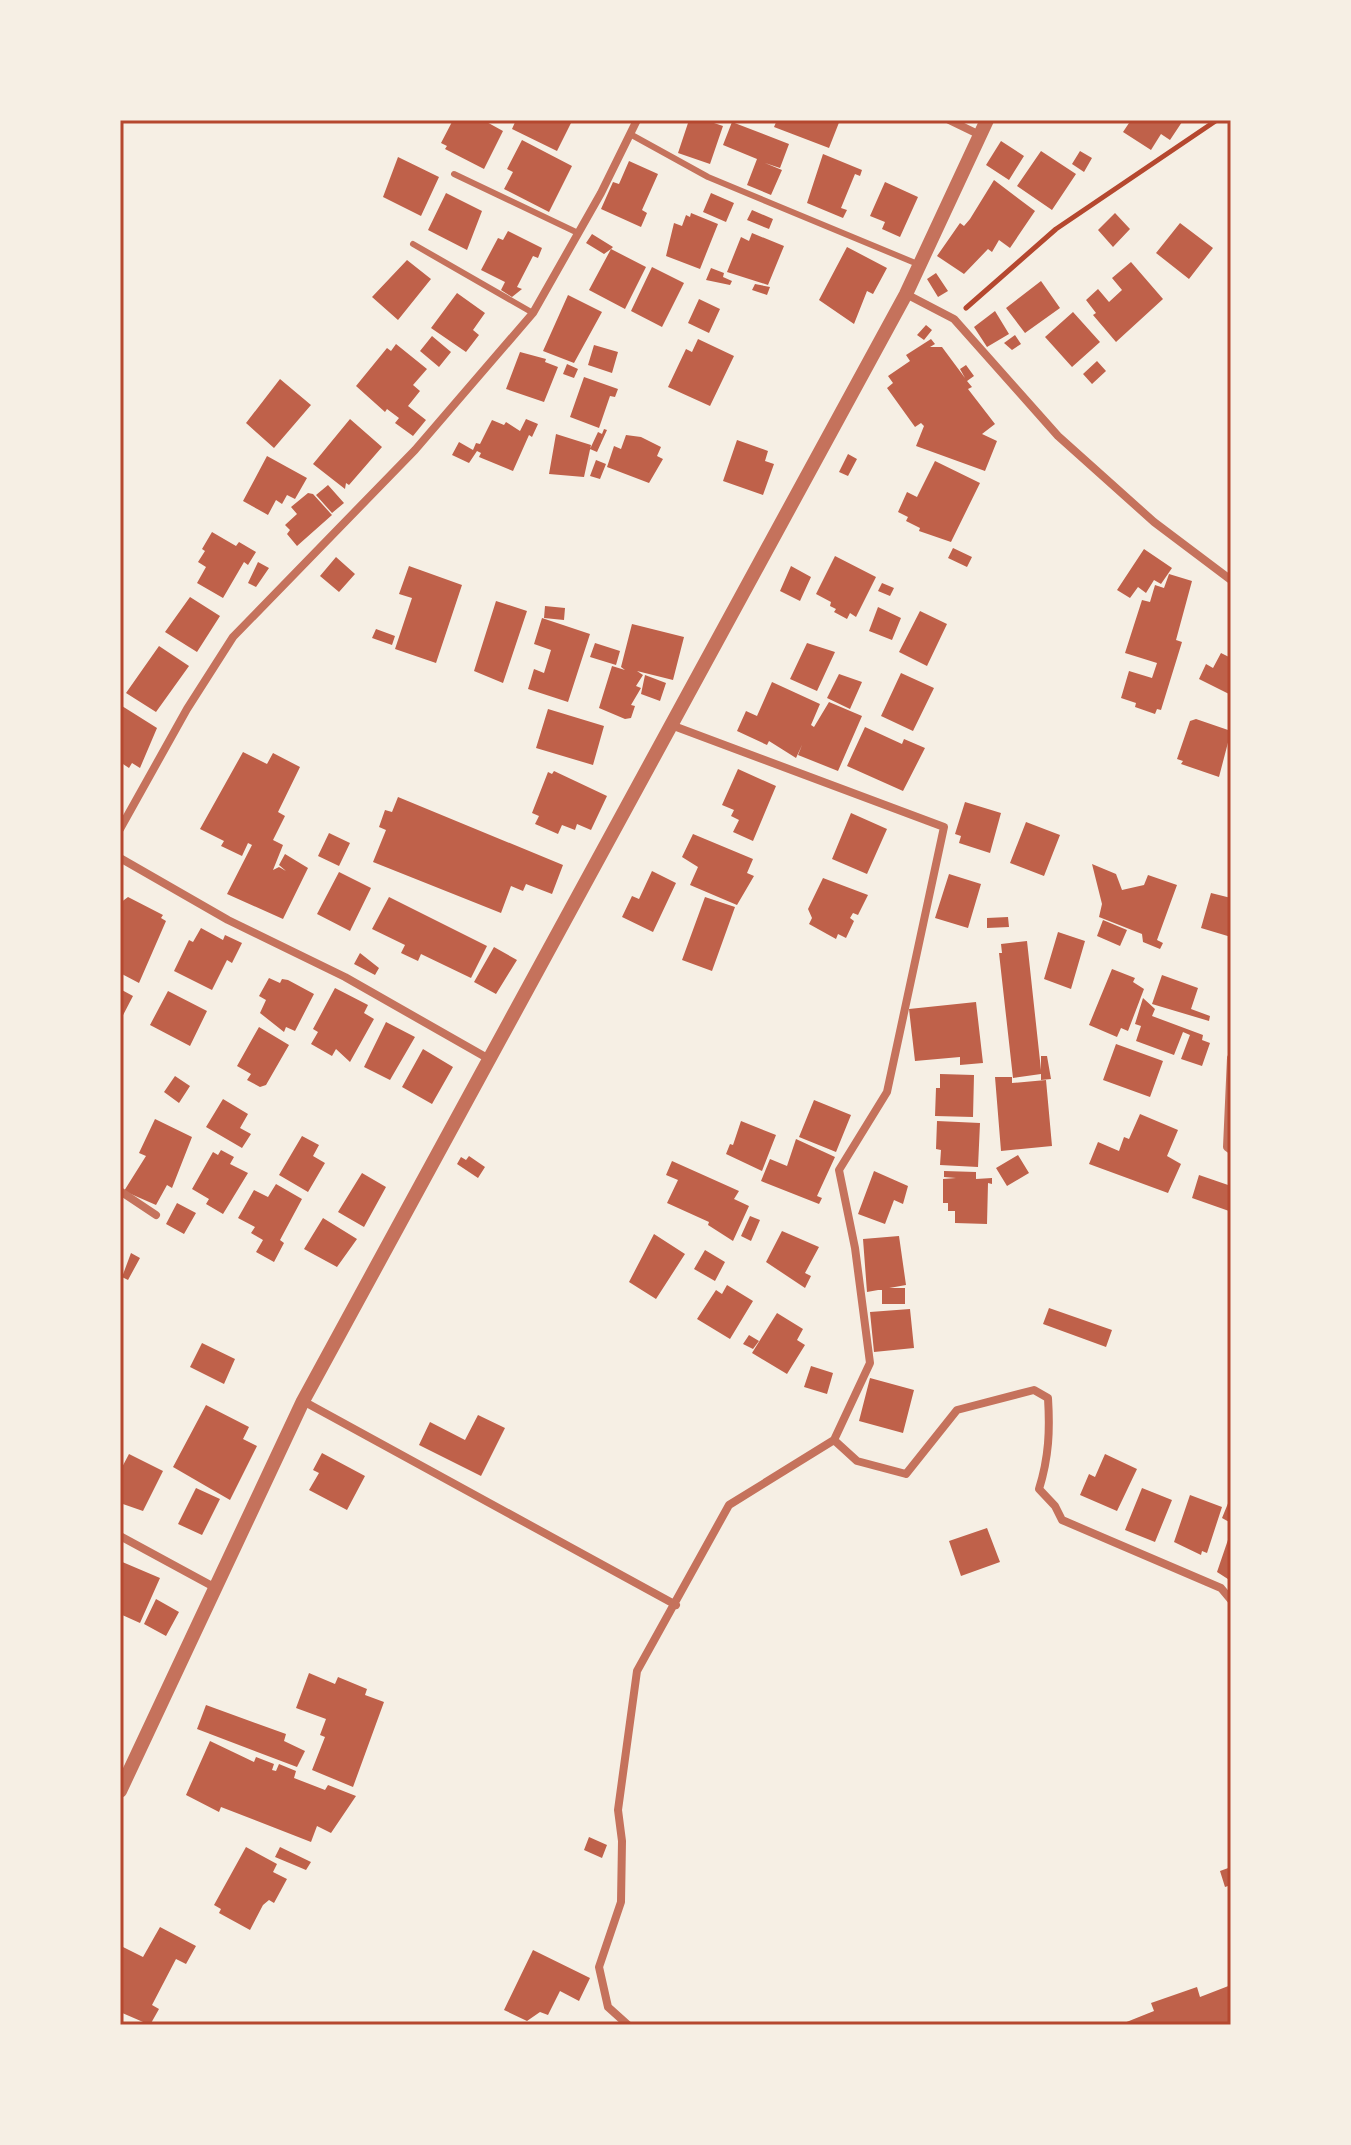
<svg xmlns="http://www.w3.org/2000/svg" width="1351" height="2145" viewBox="0 0 1351 2145" font-family="'Playfair Display',serif">
	<rect width="100%" height="100%" fill="#f6efe4"/>
	<path fill="#bf614a" d="M453,120H483L503,131L484,169L445,149L447,146L441,143Z
		M516,120H569L572,121L557,151L512,129Z
		M689,120H705L723,126L710,164L678,153Z
		M777,120H840L829,148L774,127Z
		M1131,120H1179L1182,122L1170,140L1161,134L1151,150L1123,132Z
		M732,122L789,144L780,168L765,163L782,170L771,195L747,185L757,159L723,145Z
		M522,140L572,166L549,212L504,189L513,172L507,169Z
		M1001,141L1024,156L1009,180L986,165Z
		M1041,151L1076,174L1052,210L1017,186Z
		M1080,151L1092,158L1084,172L1072,164Z
		M823,154L862,170L860,176L855,174L841,208L847,210L843,218L807,203Z
		M398,157L439,177L421,216L383,197Z
		M629,161L658,174L642,210L647,213L641,227L601,209L613,182L619,184Z
		M994,180L1035,211L1010,248L999,240L992,252L988,249L964,274L937,256L960,223L964,226L970,219Z
		M885,182L918,197L900,237L882,229L885,222L870,216Z
		M446,193L482,211L467,250L428,230Z
		M711,193L734,203L726,222L703,212Z
		M752,210L773,219L769,229L747,220Z
		M691,213L718,224L700,269L666,256L674,223L682,226L686,215L690,217Z
		M1115,213L1130,229L1113,247L1098,230Z
		M1180,223L1213,248L1189,279L1156,253Z
		M508,231L542,248L538,258L533,256L517,287L522,289L512,297L501,290L505,282L481,270L498,238L503,240Z
		M752,233L784,246L768,285L727,272L741,237L749,241Z
		M592,234L613,247L611,249L646,267L625,309L589,290L611,249L604,254L586,243Z
		M847,247L887,268L873,294L867,291L854,324L819,300Z
		M407,260L431,279L398,320L372,297Z
		M1131,262L1163,299L1116,342L1093,315L1096,313L1086,300L1098,289L1109,302L1122,290L1112,278Z
		M652,267L684,283L662,327L631,311Z
		M711,268L724,273L723,277L732,281L730,285L706,280Z
		M936,273L948,291L938,297L927,279Z
		M1041,281L1060,308L1025,333L1006,308Z
		M755,284L770,287L767,295L752,290Z
		M457,293L485,313L473,330L479,335L466,352L431,328Z
		M568,295L602,312L574,363L543,351Z
		M699,299L720,309L709,333L688,323Z
		M995,311L1009,334L987,347L974,327Z
		M1073,312L1100,342L1072,367L1045,337Z
		M926,325L932,330L924,340L917,335Z
		M1015,335L1021,344L1012,350L1004,343Z
		M432,336L451,352L439,367L420,351Z
		M698,339L734,356L710,406L668,387L686,349L692,352Z
		M931,339L935,344L930,347H942L965,378L960,369L966,365L974,376L967,381L972,387L968,389L995,424L982,434L997,441L985,471L916,446L924,426L921,423L915,427L887,388L893,383L888,376L910,361L906,355Z
		M396,344L427,369L413,385L420,391L408,406L426,420L413,436L395,423L399,418L387,409L385,412L356,386L387,348L391,351Z
		M594,345L618,352L612,373L588,365Z
		M520,352L546,359L545,362L558,367L544,402L506,389Z
		M1097,361L1106,371L1092,384L1083,374Z
		M567,364L578,369L574,378L563,374Z
		M584,377L618,389L615,397L610,396L599,428L570,417Z
		M280,379L311,405L274,448L246,423Z
		M350,419L382,447L349,485L346,483L345,489L313,464Z
		M526,419L538,424L532,437L529,435L513,471L479,457L481,453L477,451L469,463L452,455L459,442L473,450L476,443L480,444L492,420L504,425L506,422L520,431Z
		M604,429L607,430L597,452L590,449L598,432L602,434Z
		M556,434L591,445L584,477L549,474Z
		M626,435L641,437L661,447L657,456L663,459L649,483L607,467L614,446L621,449Z
		M737,440L768,451L765,461L774,464L763,495L723,481Z
		M848,454L857,459L848,476L839,472Z
		M267,456L307,478L295,499L287,495L282,504L276,500L268,515L243,501Z
		M596,460L606,464L600,479L590,476Z
		M935,461L980,483L951,542L919,531L920,528L906,521L908,517L898,512L907,492L917,497Z
		M328,485L344,503L332,513L316,495Z
		M308,493L313,494L332,515L297,546L287,534L290,530L285,525L297,514L291,507Z
		M212,532L236,546L239,542L256,552L248,565L244,562L223,598L197,583L206,567L198,562L205,551L202,549Z
		M953,548L972,557L967,567L948,558Z
		M1144,549L1172,568L1161,584L1154,580L1146,593L1138,587L1130,598L1117,590Z
		M835,556L876,577L856,617L850,613L847,619L834,612L836,609L830,606L831,602L816,594Z
		M336,557L355,574L339,592L320,576Z
		M258,562L269,568L256,587L248,583Z
		M409,566L462,585L436,663L395,649L412,598L399,594Z
		M791,566L811,577L800,601L780,591Z
		M1169,574L1192,581L1176,640L1182,642L1161,710L1157,709L1155,714L1135,707L1136,703L1121,698L1129,671L1152,678L1157,663L1125,653L1142,600L1150,602L1155,585L1164,588Z
		M882,583L894,588L890,596L878,591Z
		M190,597L220,616L197,652L165,632Z
		M496,601L527,611L503,683L474,671Z
		M545,606L565,608L564,620L544,618Z
		M878,607L901,618L892,640L869,631Z
		M920,611L947,624L927,666L899,652Z
		M542,618L590,634L568,702L528,689L534,669L544,673L551,650L534,644Z
		M632,624L684,637L673,680L637,671L643,675L636,686L641,688L631,705L635,706L631,718L625,719L599,708L612,666L625,670L621,667Z
		M376,629L395,636L392,645L372,638Z
		M595,643L620,651L616,665L590,657Z
		M807,643L835,652L817,691L790,679Z
		M159,646L189,666L156,712L126,693Z
		M1221,653L1231,658V695L1199,679L1206,664L1213,668Z
		M901,673L934,688L913,731L881,716Z
		M839,674L862,682L850,709L827,698Z
		M645,675L666,683L660,701L641,694Z
		M772,682L820,704L811,725L814,727L829,702L862,716L838,771L798,755L802,745L796,758L769,741L767,745L737,731L746,711L757,716Z
		M122,706L157,728L140,768L132,763L129,768L120,762Z
		M548,709L604,726L593,765L536,748Z
		M1196,719L1231,731L1219,777L1181,764L1183,761L1177,759L1190,721Z
		M865,727L902,744L904,739L925,748L903,791L847,766Z
		M243,752L267,764L273,753L300,767L278,812L285,816L273,840L283,845L273,870L279,867L286,871L279,865L285,854L308,868L283,919L227,894L252,845L248,843L242,856L221,846L224,841L200,829Z
		M738,769L776,786L753,841L733,832L739,820L731,816L734,810L722,805Z
		M554,771L607,796L591,830L577,824L575,830L562,825L558,834L535,824L539,816L532,813L548,772L552,774Z
		M398,797L563,865L552,894L526,884L523,891L511,886L501,913L373,862L386,830L379,827L385,810L392,812Z
		M965,802L1001,813L990,853L959,843L961,836L955,834Z
		M851,813L887,829L867,874L832,859Z
		M1026,822L1060,835L1044,876L1010,863Z
		M329,833L350,843L339,866L318,856Z
		M693,834L753,859L747,873L754,876L737,905L690,885L698,867L682,857Z
		M1092,864L1116,874L1122,890L1144,885L1148,875L1177,885L1157,940L1163,943L1160,949L1143,942L1142,934L1099,917L1102,904Z
		M652,871L676,883L653,932L622,917L632,896L639,899Z
		M339,872L371,888L350,931L317,914Z
		M949,874L981,884L968,928L935,918Z
		M823,878L868,895L858,915L853,913L850,918L854,921L846,938L838,934L836,939L809,924L812,918L808,909Z
		M1211,893L1231,898V937L1201,928Z
		M128,897L163,915L161,918L166,921L139,983L120,973V903Z
		M389,897L487,946L471,978L421,954L418,961L401,953L405,945L372,929Z
		M705,897L735,907L712,971L682,960Z
		M1008,917L1009,927L987,928V918Z
		M1103,920L1127,930L1120,946L1097,936Z
		M201,928L223,940L225,935L242,943L232,963L227,960L212,990L174,971L189,940L193,942Z
		M1058,932L1085,941L1071,989L1044,979Z
		M1027,941L1041,1070V1056H1047L1051,1079L1041,1080V1074L1013,1078L999,953H1002L1001,944Z
		M494,947L517,960L496,994L474,982Z
		M360,953L379,968L375,975L354,964Z
		M1112,969L1135,978L1133,982L1144,989L1128,1031L1121,1028L1117,1037L1089,1025Z
		M1162,975L1198,988L1191,1009L1210,1016L1209,1021L1152,1004Z
		M269,978L280,983L282,979L288,980L314,994L295,1031L286,1027L284,1032L260,1013L266,1000L259,996Z
		M335,988L368,1005L364,1013L374,1019L350,1062L336,1049L332,1056L311,1044L318,1032L313,1029Z
		M120,989L133,996L120,1021Z
		M168,991L207,1011L190,1046L150,1025Z
		M1143,998L1155,1009L1152,1016L1203,1035L1202,1040L1210,1043L1202,1066L1181,1059L1190,1035L1183,1032L1174,1055L1136,1041L1141,1026L1135,1024Z
		M976,1002L983,1063L960,1065V1057L915,1061L909,1009Z
		M386,1022L415,1037L390,1080L364,1067Z
		M259,1027L289,1045L266,1085L260,1087L247,1080L251,1074L237,1066Z
		M1116,1044L1163,1061L1150,1097L1103,1080Z
		M423,1049L453,1067L432,1104L402,1087Z
		M940,1074L974,1075L973,1117L935,1116L936,1088H940Z
		M175,1076L190,1086L179,1103L164,1092Z
		M995,1077H1012V1083L1046,1080L1052,1146L1001,1151Z
		M223,1099L248,1114L240,1128L251,1134L242,1148L206,1127Z
		M814,1100L851,1115L836,1152L799,1137Z
		M1140,1114L1178,1130L1167,1156L1181,1164L1168,1193L1089,1164L1098,1142L1119,1151L1124,1137L1129,1139Z
		M155,1119L192,1137L172,1188L167,1185L156,1205L124,1191L146,1156L139,1153Z
		M741,1121L776,1135L762,1171L726,1154L730,1144L733,1145Z
		M937,1121L980,1123L978,1167L940,1165L941,1150L936,1149Z
		M302,1136L319,1145L313,1156L325,1163L308,1192L279,1175Z
		M796,1139L835,1157L817,1196L822,1198L819,1204L761,1181L770,1159L787,1166Z
		M221,1150L234,1157L230,1164L248,1173L223,1214L206,1204L209,1199L192,1189L213,1152L218,1155Z
		M1018,1155L1029,1173L1007,1186L996,1168Z
		M469,1156L485,1167L478,1178L457,1164L461,1157L466,1160Z
		M672,1161L739,1191L734,1199L749,1206L733,1241L708,1225L709,1222L667,1203L678,1180L666,1175Z
		M874,1171L908,1186L903,1204L894,1200L885,1224L858,1214Z
		M944,1171L976,1172V1179L992,1178V1184L988,1183L987,1224L955,1223V1211H948V1203H943V1179L956,1178L944,1177Z
		M362,1173L386,1187L364,1227L338,1212Z
		M1199,1175L1231,1186L1229,1211L1192,1198Z
		M276,1184L302,1199L280,1240L284,1243L274,1262L256,1252L263,1240L251,1233L255,1227L238,1218L254,1190L268,1197Z
		M177,1203L196,1213L184,1234L166,1224Z
		M750,1216L760,1220L751,1241L741,1236Z
		M323,1218L357,1239L337,1267L304,1249Z
		M782,1231L819,1247L805,1273L811,1276L805,1288L766,1262Z
		M654,1234L685,1254L656,1299L629,1282Z
		M899,1236L906,1285L867,1292L863,1239Z
		M705,1250L725,1262L715,1281L694,1269Z
		M131,1253L140,1258L128,1280L122,1277Z
		M727,1285L753,1301L730,1339L697,1319L716,1290L722,1294Z
		M882,1288H905V1304H882Z
		M1049,1308L1112,1330L1106,1347L1043,1324Z
		M910,1309L914,1348L874,1352L870,1312Z
		M777,1313L803,1329L797,1340L805,1345L787,1374L752,1353Z
		M749,1335L759,1341L753,1349L743,1344Z
		M202,1343L235,1359L224,1384L190,1367Z
		M811,1366L833,1373L827,1394L804,1387Z
		M870,1378L914,1390L903,1433L859,1421Z
		M206,1405L249,1427L243,1439L257,1446L230,1500L173,1467Z
		M478,1415L505,1428L481,1476L419,1445L430,1422L465,1440Z
		M322,1453L365,1476L347,1510L309,1490L319,1473L313,1470Z
		M129,1454L163,1471L143,1511L120,1503V1471Z
		M1105,1454L1137,1469L1117,1511L1080,1495L1089,1474L1095,1477Z
		M196,1488L220,1499L202,1535L178,1524Z
		M1142,1488L1172,1500L1155,1542L1125,1530Z
		M1190,1495L1222,1507L1207,1553L1202,1551L1201,1555L1174,1542Z
		M1231,1496V1523L1222,1518Z
		M987,1528L1000,1562L961,1576L949,1541Z
		M1231,1531V1581L1217,1572Z
		M120,1561L160,1578L140,1623L120,1614Z
		M156,1599L179,1612L166,1636L144,1624Z
		M309,1673L335,1684L338,1677L367,1689L365,1695L384,1702L353,1787L312,1770L325,1737L320,1735L326,1719L296,1708Z
		M206,1705L286,1734L284,1741L305,1751L297,1767L197,1729Z
		M210,1741L254,1762L256,1757L274,1764L272,1770L276,1771L279,1764L296,1771L294,1778L325,1790L328,1785L356,1796L331,1833L317,1826L311,1842L221,1807L219,1812L186,1795Z
		M589,1837L607,1845L602,1858L584,1850Z
		M246,1847L277,1864L273,1872L287,1879L274,1903L269,1900L263,1905L250,1930L219,1913L221,1909L214,1905Z
		M280,1847L311,1862L306,1870L275,1857Z
		M1231,1867V1885L1225,1887L1220,1871Z
		M160,1927L196,1946L186,1964L176,1959L152,2005L159,2009L150,2025L120,2012V1953L123,1947L143,1957Z
		M533,1950L590,1978L579,2001L560,1991L548,2015L540,2012L527,2021L504,2010Z
		M1231,1985V2025H1119L1154,2011L1151,2003L1197,1987L1200,1997Z"/>
	<g fill="none" stroke-linecap="round" stroke-linejoin="round">
		<path stroke="#b5482f" stroke-width="5" d="M966,308L1056,229L1217,120"/>
		<path stroke="#c5725c" stroke-width="6" d="M630,134L708,177L920,265
			M454,174L578,233
			M413,244L533,313"/>
		<path stroke="#c5725c" stroke-width="8" d="M949,120L980,135
			M906,294L954,319L1058,436L1154,522L1231,580
			M120,829L187,709L233,637L415,450L533,313L601,193L637,120
			M120,858L228,920L345,977L489,1059
			M1231,1058L1227,1147L1231,1150
			M120,1191L156,1215
			M303,1401L676,1605
			M834,1440L857,1461L906,1474L957,1410L1034,1390L1048,1398C1050,1430 1049,1457 1039,1489L1055,1506L1062,1520L1221,1588L1231,1600
			M120,1536L214,1587
			M628,2025L608,2007L599,1967L621,1902L622,1841L618,1810L637,1671L729,1505L834,1440L870,1363L855,1248L839,1170L887,1092L944,827L671,725"/>
		<path stroke="#c5725c" stroke-width="14" d="M120,1791L303,1401L906,294L987,120"/>
	</g>
	<rect width="1351" height="2145" fill="none" stroke="#f6efe4" stroke-width="244"/>
	<rect x="122" y="122" width="1107" height="1901" fill="none" stroke="#b5482f" stroke-width="3"/>
</svg>
